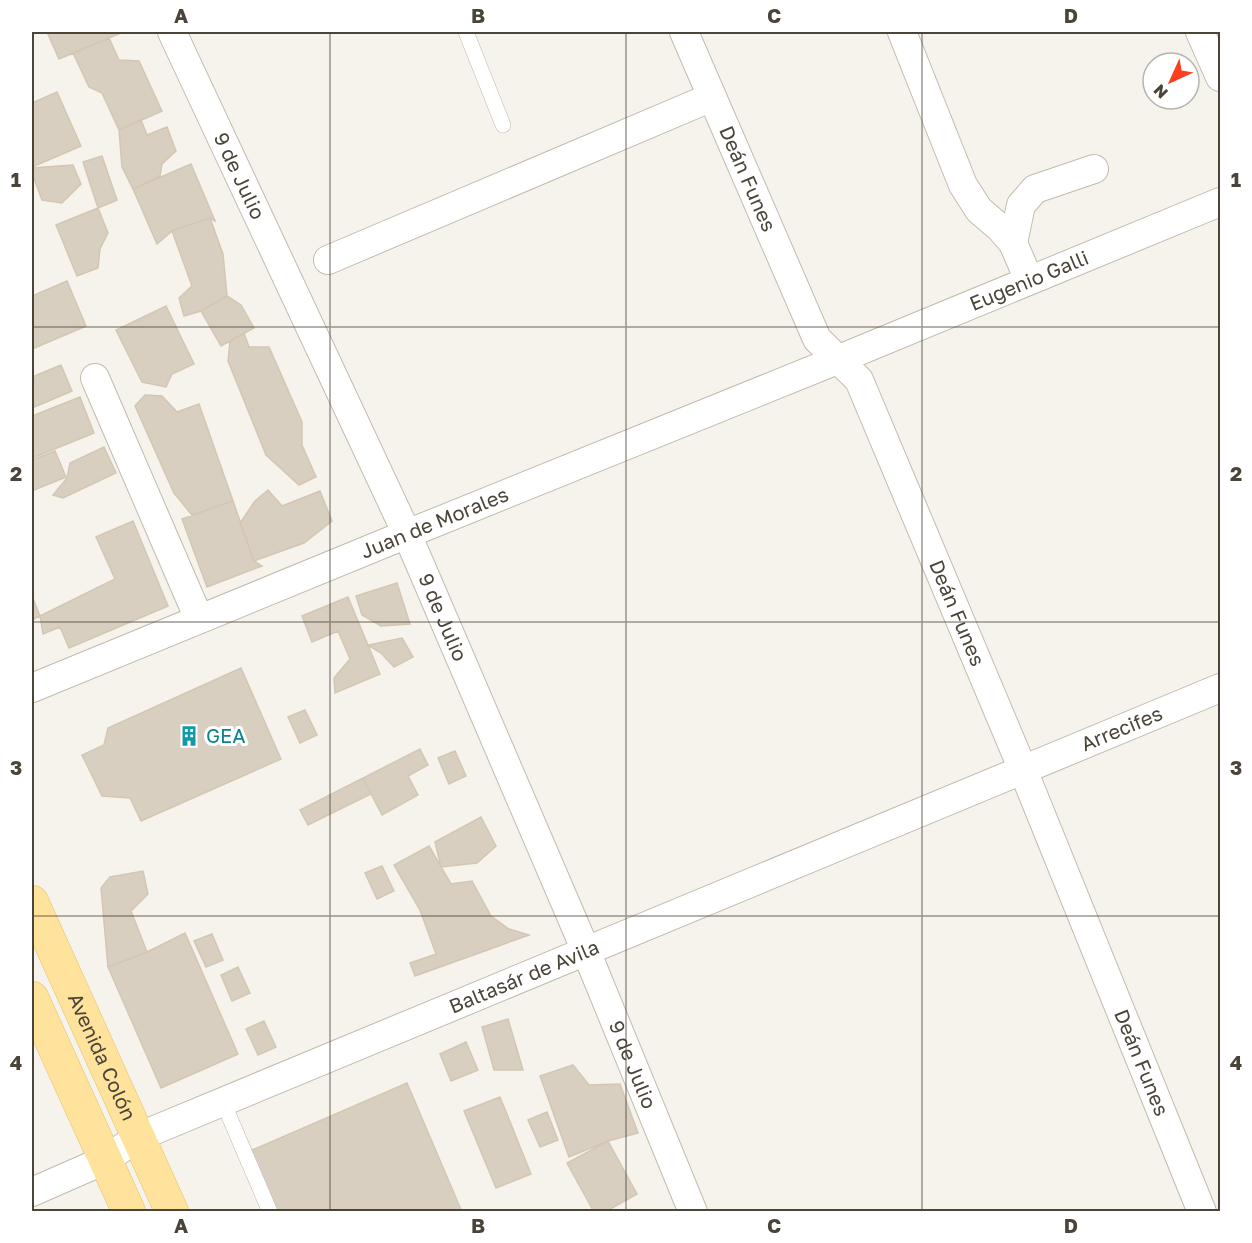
<svg xmlns="http://www.w3.org/2000/svg" width="1252" height="1243" viewBox="0 0 1252 1243" font-family="'Golos Text',sans-serif">
	<rect width="100%" height="100%" fill="#f6f3ec"/>
	<path fill="#d8cfc1" stroke="#d3c7b4" stroke-width="1.5" d="M47,32H123L59,59Z
		M109,38L119,60L139,61L162,111L119,130L102,93L89,87L73,53Z
		M57,92L81,146L32,167V103Z
		M141,120L147,135L167,127L176,151L162,164L160,176L133,189L122,167L119,130Z
		M102,156L117,200L98,208L83,162Z
		M191,164L215,221L210,218L172,231L157,244L133,189Z
		M73,165L81,184L62,203L42,200L32,173V168Z
		M98,208L108,233L100,249L98,268L77,276L56,225Z
		M210,218L223,254L227,296L201,311L184,316L179,298L192,286L172,231Z
		M67,281L86,326L32,349V296Z
		M227,296L241,305L254,328L221,346L201,311Z
		M166,306L194,364L172,374L166,387L142,382L116,330Z
		M244,333L249,347H269L302,422V445L316,477L299,485L266,455L228,361L230,341Z
		M61,365L72,391L32,408V377Z
		M145,395L162,396L177,412L199,404L233,501L192,515L174,493L135,406Z
		M80,397L94,433L35,457L32,455V416Z
		M104,447L116,473L63,498L53,495L67,478L70,463Z
		M55,451L66,477L32,491V460Z
		M268,490L282,506L320,491L332,521L304,543L254,561L240,523L255,501Z
		M233,501L254,561L262,566L207,587L182,519Z
		M133,521L168,606L69,648L60,627L43,634L40,616L115,579L96,537Z
		M397,583L410,624L381,626L362,615L356,596Z
		M32,596L40,616L32,620Z
		M348,597L380,674L335,693L334,678L350,659L338,631L312,642L302,616Z
		M402,638L413,657L394,667L381,653L368,645Z
		M241,668L281,759L141,821L130,798L102,796L82,755L104,745L108,728Z
		M305,710L317,735L300,743L288,717Z
		M420,749L428,765L408,776L418,795L382,815L363,778Z
		M455,751L466,776L449,784L438,758Z
		M363,778L371,794L308,825L300,810Z
		M481,817L496,846L477,863L441,867L435,842Z
		M429,846L451,884L472,881L491,916L509,929L529,935L415,976L410,963L436,954L420,910L394,865Z
		M382,866L394,891L377,899L365,873Z
		M143,871L148,894L131,911L147,952L108,967L101,888L110,877Z
		M185,933L238,1054L161,1088L108,967L147,952Z
		M212,934L223,960L206,967L194,941Z
		M238,967L250,993L232,1001L221,975Z
		M508,1019L523,1070H494L482,1027Z
		M264,1021L276,1047L258,1055L246,1029Z
		M466,1042L478,1070L451,1081L440,1054Z
		M573,1065L589,1085L620,1084L638,1133L608,1141L569,1157L540,1076Z
		M407,1083L462,1212H276L250,1151Z
		M500,1097L531,1174L496,1188L464,1111Z
		M547,1112L558,1140L540,1147L528,1120Z
		M608,1141L637,1194L605,1212H594L567,1163Z"/>
	<g fill="none" stroke-linecap="round" stroke-linejoin="round">
		<g stroke="#c2bbae" stroke-width="16">
			<path id="lane" d="M466,32L503,125
				M223,1102L270,1212"/>
		</g>
		<g stroke="#c2bbae" stroke-width="30">
			<g id="street">
				<path id="s1" d="M172,32L407,534L586,951L693,1212"/>
				<path id="s2" d="M684,32L817,339L859,380L1023,770L1202,1212"/>
				<path d="M902,32L963,185L979,210L1000,228L1013,243L1029,280"/>
				<path d="M1200,32L1220,77"/>
				<path d="M1013,243L1021,205L1035,189L1094,169"/>
				<path d="M328,260L712,97"/>
				<path d="M95,378L199,619"/>
				<path id="s3" d="M32,688L407,534L837,360L1220,202"/>
				<path id="s4" d="M32,1192L105,1160L138,1137L1220,688"/>
			</g>
		</g>
		<g stroke="#e6c16a" stroke-width="34">
			<g id="primary">
				<path id="s5" d="M32,902L172,1212"/>
				<path d="M32,998L129,1212"/>
			</g>
		</g>
		<use href="#lane" stroke="#fff" stroke-width="15"/>
		<use href="#street" stroke="#fff" stroke-width="28"/>
		<use href="#primary" stroke="#ffe39c" stroke-width="33"/>
	</g>
	<path fill="none" stroke="#4b4439" stroke-width="1.5" stroke-opacity="0.55" d="M330,32V1212M626,32V1212M922,32V1212M32,327H1220M32,622H1220M32,916H1220"/>
	<defs>
		<g id="building-bare" transform="scale(1.62)"><path d="M-4-6H4V6H1V3H-1V6H-4ZM-2.5-4.3h1.7v1.8h-1.7ZM.8-4.3h1.7v1.8H.8ZM-2.5-1h1.7V.8h-1.7ZM.8-1h1.7V.8H.8Z" fill="#0f9aa8" stroke="#fff" stroke-width="2.5" paint-order="stroke"/></g>
	</defs>
	<g fill-rule="evenodd">
		<use href="#building-bare" x="189" y="736"/>
	</g>
	<g text-anchor="middle" stroke-width="6" stroke-linejoin="round" paint-order="stroke">
		<g font-size="20" fill="#4b4439" stroke="#fff">
			<text dy="7" stroke="none"><textPath href="#s1" startOffset="159">9 de Julio</textPath></text>
			<text dy="7" stroke="none"><textPath href="#s2" startOffset="160">Deán Funes</textPath></text>
			<text dy="7" stroke="none"><textPath href="#s3" startOffset="1077">Eugenio Galli</textPath></text>
			<text dy="7" stroke="none"><textPath href="#s3" startOffset="435">Juan de Morales</textPath></text>
			<text dy="7" stroke="none"><textPath href="#s2" startOffset="646">Deán Funes</textPath></text>
			<text dy="7" stroke="none"><textPath href="#s1" startOffset="645">9 de Julio</textPath></text>
			<text dy="7" stroke="none"><textPath href="#s4" startOffset="1185">Arrecifes</textPath></text>
			<text dy="7" stroke="none"><textPath href="#s4" startOffset="538">Baltasár de Avila</textPath></text>
			<text dy="7" stroke="none"><textPath href="#s5" startOffset="170">Avenida Colón</textPath></text>
			<text dy="7" stroke="none"><textPath href="#s2" startOffset="1132">Deán Funes</textPath></text>
			<text dy="7" stroke="none"><textPath href="#s1" startOffset="1131">9 de Julio</textPath></text>
		</g>
		<g font-size="20" fill="#0d838f" stroke="#fff" text-anchor="start">
			<text x="206" y="743">GEA</text>
		</g>
	</g>
	<rect width="1252" height="1243" fill="none" stroke="#ffffff" stroke-width="66"/>
	<g transform="translate(1171 81) rotate(225)"><circle r="28" fill="#ffffff" stroke="#b7b4b0" stroke-width="1.5"/>
	<path d="M0-4.5L10 22L0 15L-10 22Z" fill="#fc3f1d"/>
	<text y="-9" font-size="16" font-weight="bold" text-anchor="middle" fill="#4b4439">N</text>
	</g>
	<rect x="33" y="33" width="1186" height="1177" fill="none" stroke="#4b4439" stroke-width="2"/>
	<g font-size="20" text-anchor="middle" font-weight="bold" fill="#4b4439">
		<text x="181" y="23">A</text>
		<text x="478" y="23">B</text>
		<text x="774" y="23">C</text>
		<text x="1071" y="23">D</text>
		<text x="16" y="187">1</text>
		<text x="1236" y="187">1</text>
		<text x="16" y="481">2</text>
		<text x="1236" y="481">2</text>
		<text x="16" y="775">3</text>
		<text x="1236" y="775">3</text>
		<text x="16" y="1070">4</text>
		<text x="1236" y="1070">4</text>
		<text x="181" y="1233">A</text>
		<text x="478" y="1233">B</text>
		<text x="774" y="1233">C</text>
		<text x="1071" y="1233">D</text>
	</g>
</svg>
